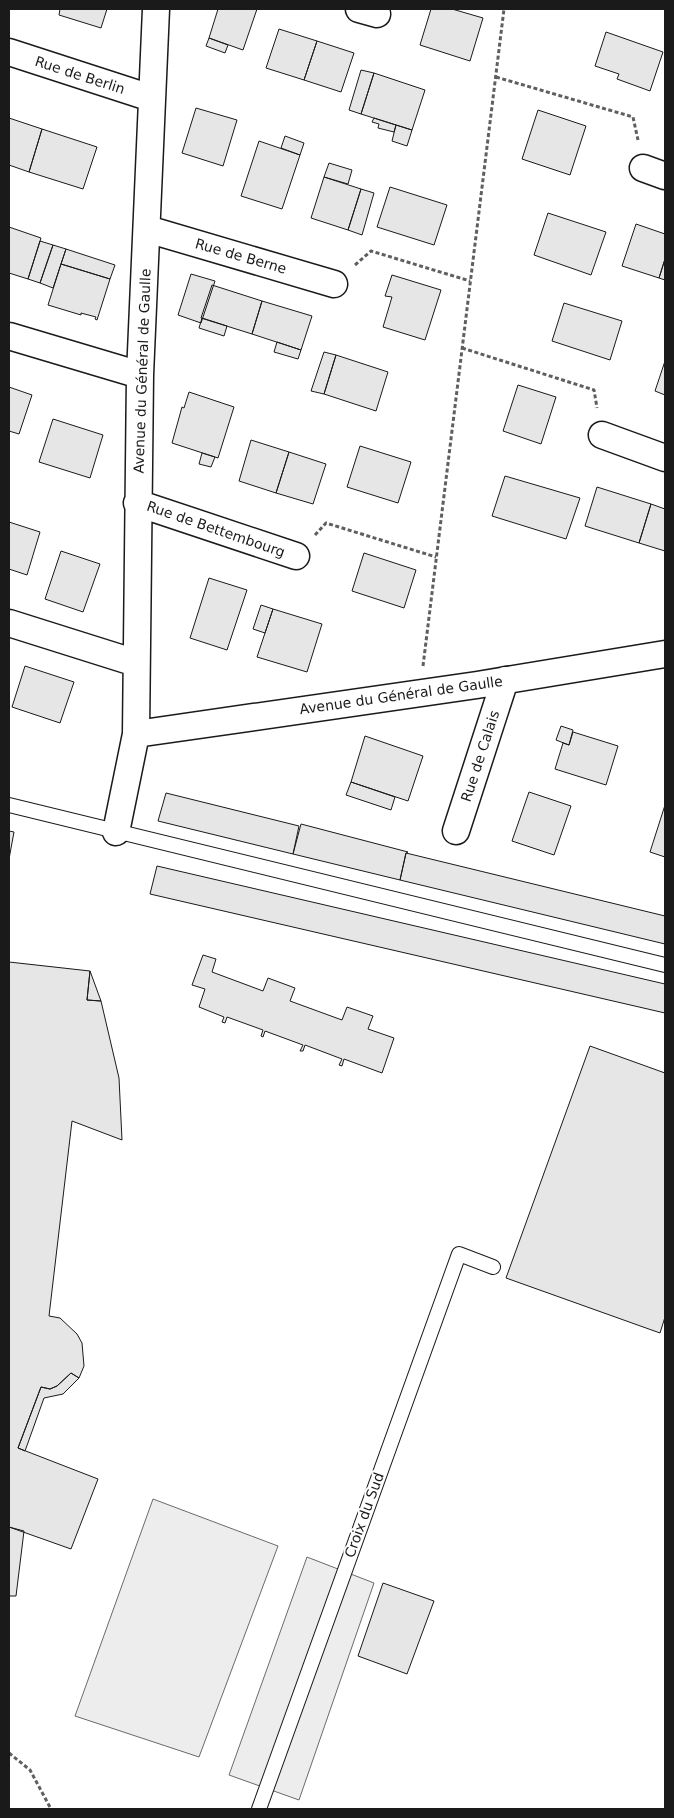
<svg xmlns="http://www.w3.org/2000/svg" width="674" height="1818" viewBox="0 0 674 1818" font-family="'DejaVu Sans',sans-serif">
	<rect width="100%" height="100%" fill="#fff"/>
	<path fill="#ededed" stroke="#6a6a6a" d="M153,1499L278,1546L199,1757L75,1716Z
		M307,1557L374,1583L299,1800L229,1775Z"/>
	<path fill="#e6e6e6" stroke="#1a1a1a" d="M60,9H107L101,28L59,15Z
		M218,9H257L243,50L209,38Z
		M431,9H452L483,18L470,61L420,45Z
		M279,29L317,41L304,80L266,68Z
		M606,32L663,52L650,91L617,79L619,74L595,66Z
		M209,38L228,45L225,53L206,46Z
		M317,41L354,53L341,92L304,80Z
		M361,70L374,73L361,114L349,110Z
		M374,73L425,90L412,130L361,114Z
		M196,108L237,120L223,166L182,153Z
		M538,110L586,126L570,175L522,159Z
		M9,118L42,129L29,172L9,165Z
		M374,118L396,125L394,132L378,128L379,124L372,122Z
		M396,125L412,130L407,146L392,141Z
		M42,129L97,147L83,189L29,172Z
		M285,136L304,143L300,155L281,148Z
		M259,141L300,155L282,209L241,196Z
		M329,163L352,170L348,184L324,177Z
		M324,177L361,189L348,230L311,218Z
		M390,187L447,205L434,245L377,227Z
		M361,189L374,193L362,235L348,230Z
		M548,213L606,232L591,275L534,255Z
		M636,224L665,234V259L659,278L622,266Z
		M9,227L41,238L28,279L9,273Z
		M40,241L53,245L40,283L28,279Z
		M53,245L66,249L53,288L40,283Z
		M66,249L115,265L110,279L61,264Z
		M665,259V280L659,278Z
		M61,264L110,279L97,320L95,319L96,317L81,313V315L48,305Z
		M191,274L215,281L201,323L178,315Z
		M392,275L441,290L425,340L383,327L392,297L385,296Z
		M212,285L262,301L252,334L201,318Z
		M262,301L312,316L301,350L252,334Z
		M564,303L622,321L610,360L552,341Z
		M202,318L227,326L224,336L199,328Z
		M277,342L301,350L298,359L274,352Z
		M324,352L336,355L324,394L311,391Z
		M336,355L388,372L376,411L324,394Z
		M665,361V395L655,391Z
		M518,385L556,397L541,444L503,431Z
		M9,387L32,395L19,434L9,431Z
		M189,392L234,407L218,458L172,443L182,407L184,408Z
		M53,419L103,435L90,478L39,462Z
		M251,440L289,452L276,493L239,481Z
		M360,446L411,462L398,503L347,487Z
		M289,452L326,464L313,504L276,493Z
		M202,453L215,457L211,467L199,464Z
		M505,476L580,498L566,539L492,516Z
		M597,487L651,504L639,543L585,526Z
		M651,504L665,509V551L639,543Z
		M9,522L40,532L27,575L9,569Z
		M61,551L100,564L83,612L45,599Z
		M364,553L416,570L404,608L352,591Z
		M209,578L247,590L227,650L190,638Z
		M261,605L273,609L265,633L253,629Z
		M273,609L322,624L307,672L257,657Z
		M25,666L74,682L60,723L12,707Z
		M561,726L573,730L569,745L556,740Z
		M573,732L618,746L606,785L555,769L563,743L569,745Z
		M365,736L423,756L408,801L351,782Z
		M351,782L395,797L391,810L346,795Z
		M529,792L571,806L554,855L512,841Z
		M166,793L299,826L293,854L158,821Z
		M665,805V857L650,852Z
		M301,824L408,852L406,853L400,880L293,854Z
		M9,831L14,832L9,859Z
		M406,853L665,916V944L400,880Z
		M157,866L665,984V1013L150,894Z
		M203,955L216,959L212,972L263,991L268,978L295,988L290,1001L342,1020L347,1007L373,1016L368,1029L394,1038L382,1073L344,1059L342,1066L339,1065L342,1059L305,1045L303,1051H300L303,1045L265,1031L263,1037L261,1036L263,1030L227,1017L225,1023L222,1022L224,1017L199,1007L205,989L192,985Z
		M9,962L90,971L87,1000L101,1001L119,1078L122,1140L72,1121L49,1316L60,1318L77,1334L82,1343L84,1366L79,1378L71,1373L57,1386L50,1389L41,1387L18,1448L98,1479L71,1549L9,1527Z
		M90,971L101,1001L87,1000Z
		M590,1046L665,1073V1317L660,1333L506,1278Z
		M71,1373L79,1378L63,1394L44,1398L25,1451L18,1448L41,1387L50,1389L57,1386Z
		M9,1527L24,1531L16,1596H9Z
		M383,1583L434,1601L407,1674L358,1656Z"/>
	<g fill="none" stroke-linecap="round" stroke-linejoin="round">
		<g stroke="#1a1a1a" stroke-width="16">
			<path id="lane" d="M9,805L665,965
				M259,1809L459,1254L493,1267"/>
		</g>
		<g stroke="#1a1a1a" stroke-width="29">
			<path id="street" d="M359,9L377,14
				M9,52L151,98
				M643,168L665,176
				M147,229L334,284
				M9,336L140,375
				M602,435L665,458
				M137,503L296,556
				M9,623L136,663
				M136,734L140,375L156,9
				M456,831L505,680
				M116,832L136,734L477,685L665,654"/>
		</g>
		<path stroke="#5f5f5f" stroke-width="3" stroke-dasharray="4 2.5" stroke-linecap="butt" d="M496,77L633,117L638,140
			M355,265L371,251L470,281
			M462,348L594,390L597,408
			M315,535L326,523L436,557
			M423,666L504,9
			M9,1753L30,1770L51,1809"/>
		<use href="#lane" stroke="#fff" stroke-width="14"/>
		<use href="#street" stroke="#fff" stroke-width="26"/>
	</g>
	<g text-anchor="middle" stroke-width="4" stroke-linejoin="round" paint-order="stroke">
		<g font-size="14" fill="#1a1a1a" stroke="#fff">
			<text transform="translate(80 75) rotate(18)" y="5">Rue de Berlin</text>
			<text transform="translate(241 256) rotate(16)" y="5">Rue de Berne</text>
			<text transform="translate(142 371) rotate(-88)" y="5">Avenue du Général de Gaulle</text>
			<text transform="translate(216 529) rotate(19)" y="5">Rue de Bettembourg</text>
			<text transform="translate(401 695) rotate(-8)" y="5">Avenue du Général de Gaulle</text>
			<text transform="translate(480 756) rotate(-72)" y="5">Rue de Calais</text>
			<text transform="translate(364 1515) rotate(-70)" y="5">Croix du Sud</text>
		</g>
	</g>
	<rect width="674" height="1818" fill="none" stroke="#1a1a1a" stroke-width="20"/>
</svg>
